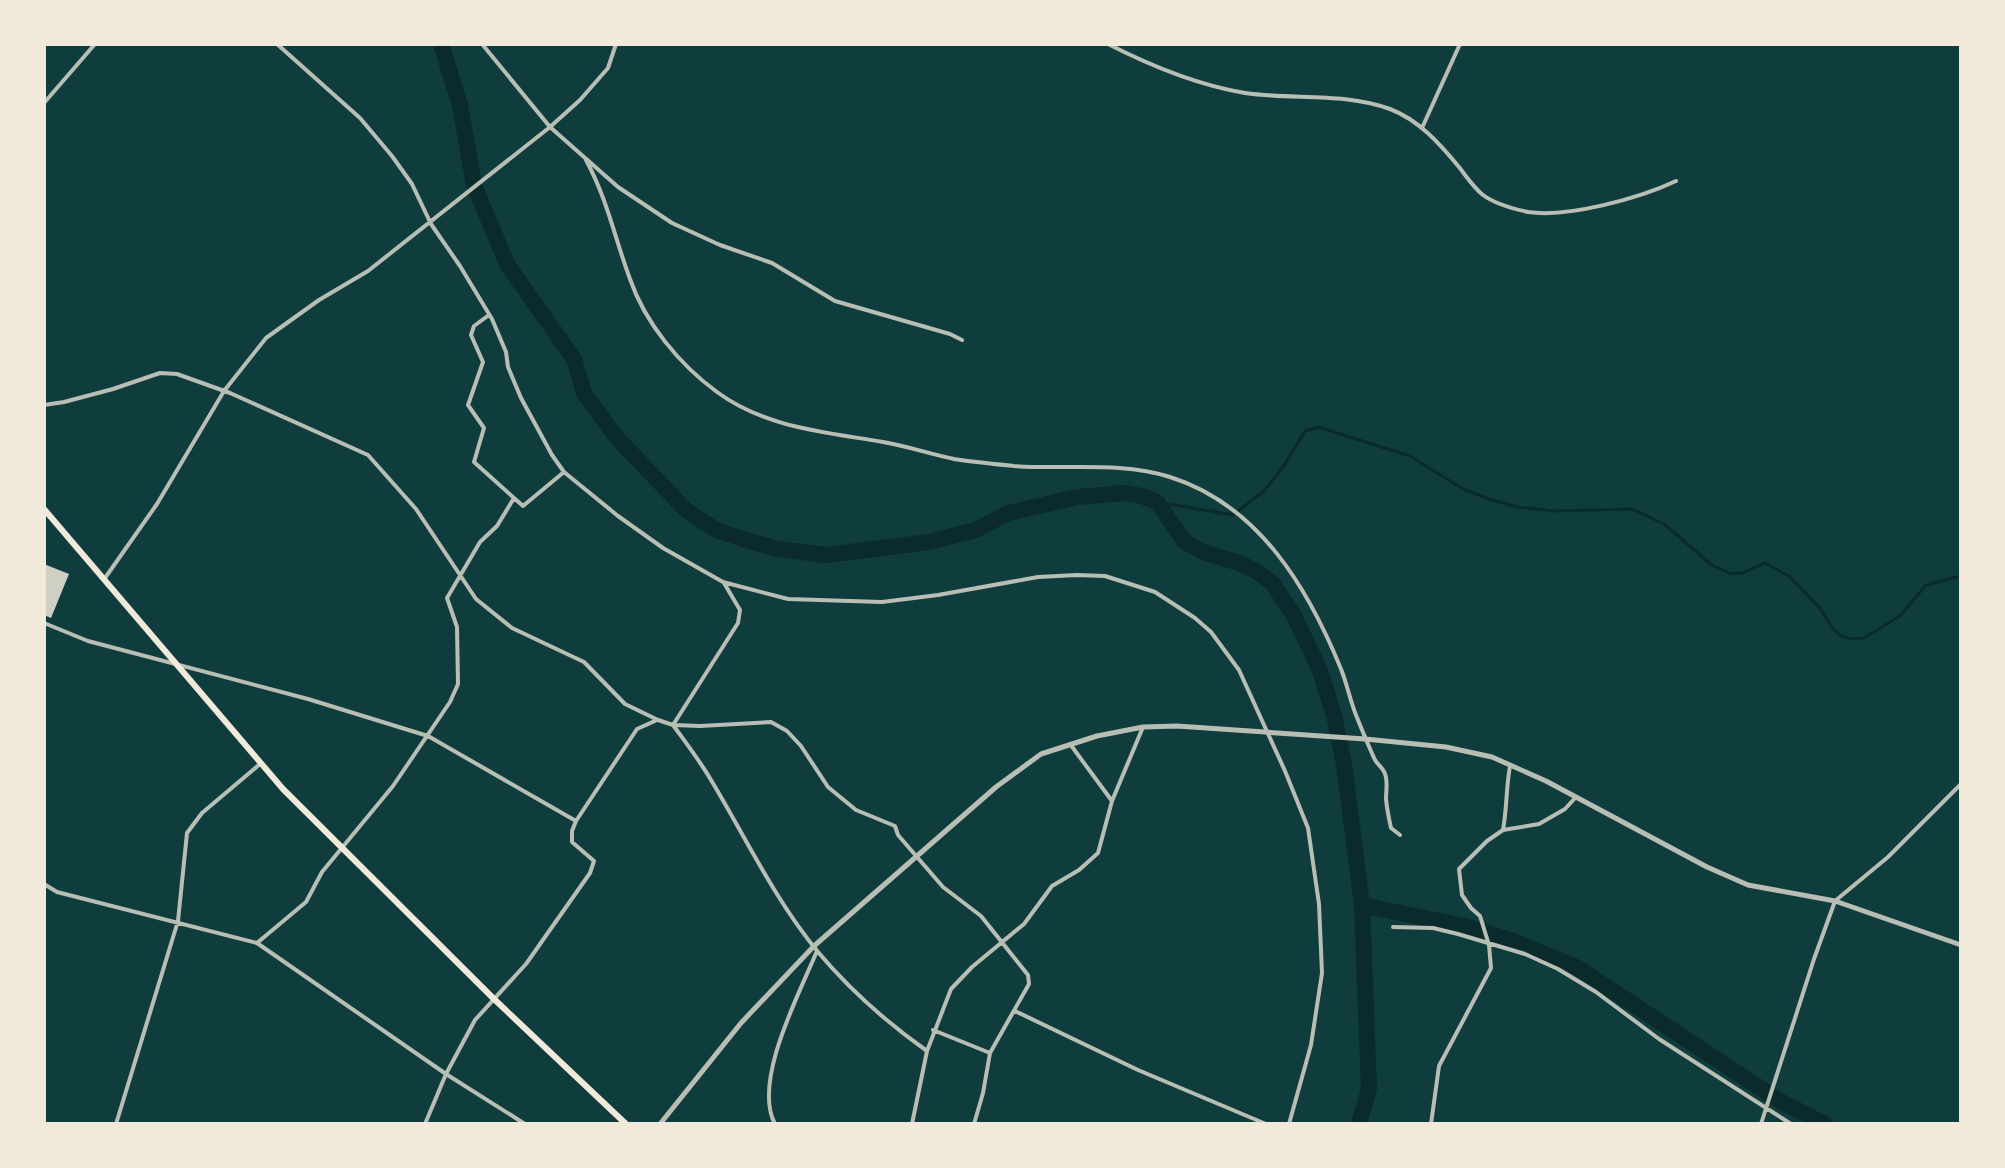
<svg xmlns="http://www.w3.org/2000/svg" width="2005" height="1168" viewBox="0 0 2005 1168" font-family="Arial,sans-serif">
	<rect width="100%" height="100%" fill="#0f3d3e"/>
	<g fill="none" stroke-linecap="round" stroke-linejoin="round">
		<path stroke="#0a2a2b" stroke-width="3" d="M1157,502L1233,515L1264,491L1285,464L1305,431L1318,427L1410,456L1463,489L1489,499L1517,507L1555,511L1632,509L1664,524L1712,565L1731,574L1743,573L1765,563L1789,576L1819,607L1832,627L1840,635L1851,639L1864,638L1900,616L1926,585L1961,576"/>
		<path stroke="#0a2a2b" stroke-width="16" d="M441,44L460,105L474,185L507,264L574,359L584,393L616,437L686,510L716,530L740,538L777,549L826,555L929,542L976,530L1008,513L1077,497L1126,493L1142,496L1157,502L1184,541L1203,552L1239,563L1256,571L1273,584L1293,614L1319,668L1334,715L1344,764L1362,905L1369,1089L1359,1124
			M1362,905L1468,927L1516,942L1578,968L1780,1101L1825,1124"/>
	</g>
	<path fill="#cfcfc3" d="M44,564L69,574L51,618L44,615Z"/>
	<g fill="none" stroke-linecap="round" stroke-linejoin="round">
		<path stroke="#b8beb3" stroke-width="4" d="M277,44L360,118L392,156L412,184L431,224L460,266L492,319L506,352L508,367L521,398L552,455L564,472L618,516L663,548L723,582L788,599L882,602L938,595L1038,577L1077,575L1105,576L1155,592L1195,618L1211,632L1239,670L1285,771L1308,828L1319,904L1322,973L1311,1045L1289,1124
			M482,44L550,127L618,187L672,223L720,245L772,263L835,301L950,334L962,340
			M1108,44C1151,66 1197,85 1245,93C1293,100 1344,92 1390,109C1419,120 1440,144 1459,167C1466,176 1474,188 1483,195C1495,204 1514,209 1528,212C1568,218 1640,198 1676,181
			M44,103L95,44
			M1422,128L1460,44
			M586,160C608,201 614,236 630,279C645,323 680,365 717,392C766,428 825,432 883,442C907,446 930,454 954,459C973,462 994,464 1014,466C1066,470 1119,461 1170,477C1259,505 1308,588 1341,669C1347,684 1350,700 1356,715C1362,730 1368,745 1375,760C1378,765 1384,769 1385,774C1388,781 1386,791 1386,799C1387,809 1389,819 1391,828L1400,835
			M489,315L474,326L471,335L483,362L468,405L484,428L474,462L514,498
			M44,405L64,402L113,389L160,373L177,374L230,393L368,455L416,509L476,599L512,628L584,662L625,704L658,720L673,725L700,726L771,722L787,731L801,746L828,787L856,810L895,826L898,835L943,887L981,916L1028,975L1029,984L990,1053L983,1093L974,1124
			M105,578L157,504L224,391L266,338L319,300L368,271L550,127L580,100L608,68L616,44
			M44,623L88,641L308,699L428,736L576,821
			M673,725C686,743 700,761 711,780C746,838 775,900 818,952C850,990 886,1022 927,1051
			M673,725L738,623L740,610L724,583
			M1112,801L1143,727
			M1503,830C1507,808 1506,788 1510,766
			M44,884L57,892L257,943L306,902L322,872L393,786L450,702L458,684L457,627L447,598L480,542L497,526L514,498L523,506L564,472
			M1393,927L1433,928L1458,934L1525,954L1558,969L1596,992L1659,1039L1791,1124
			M257,943L446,1074L475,1020L526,964L590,873L594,861L572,842V831L576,821L637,729L657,720
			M1015,1011L1138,1070L1266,1124
			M933,1030L990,1053
			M116,1124L178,921L187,833L202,813L260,764
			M425,1124L446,1074L525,1124
			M775,1124C752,1082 800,992 817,951
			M912,1124L927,1051L951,989L972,967L1024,924L1052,886L1079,870L1098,853L1112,801L1070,744
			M1431,1124L1439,1066L1491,968L1489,945L1480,916L1471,908L1462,895L1459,869L1487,841L1503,830L1539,824L1565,809L1576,797
			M1761,1124L1814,959L1835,901L1888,857L1961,784"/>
		<path stroke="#b8beb3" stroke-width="5" d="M660,1124L741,1023L814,946L996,787L1041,754L1097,736L1143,727L1177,726L1365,739L1446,747L1492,757L1546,781L1707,867L1748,885L1835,901L1961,945"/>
		<path stroke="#f1e9da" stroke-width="6" d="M44,509L283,789L494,999L626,1124"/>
	</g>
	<rect width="2005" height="1168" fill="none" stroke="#f1e9da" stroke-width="92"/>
</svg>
